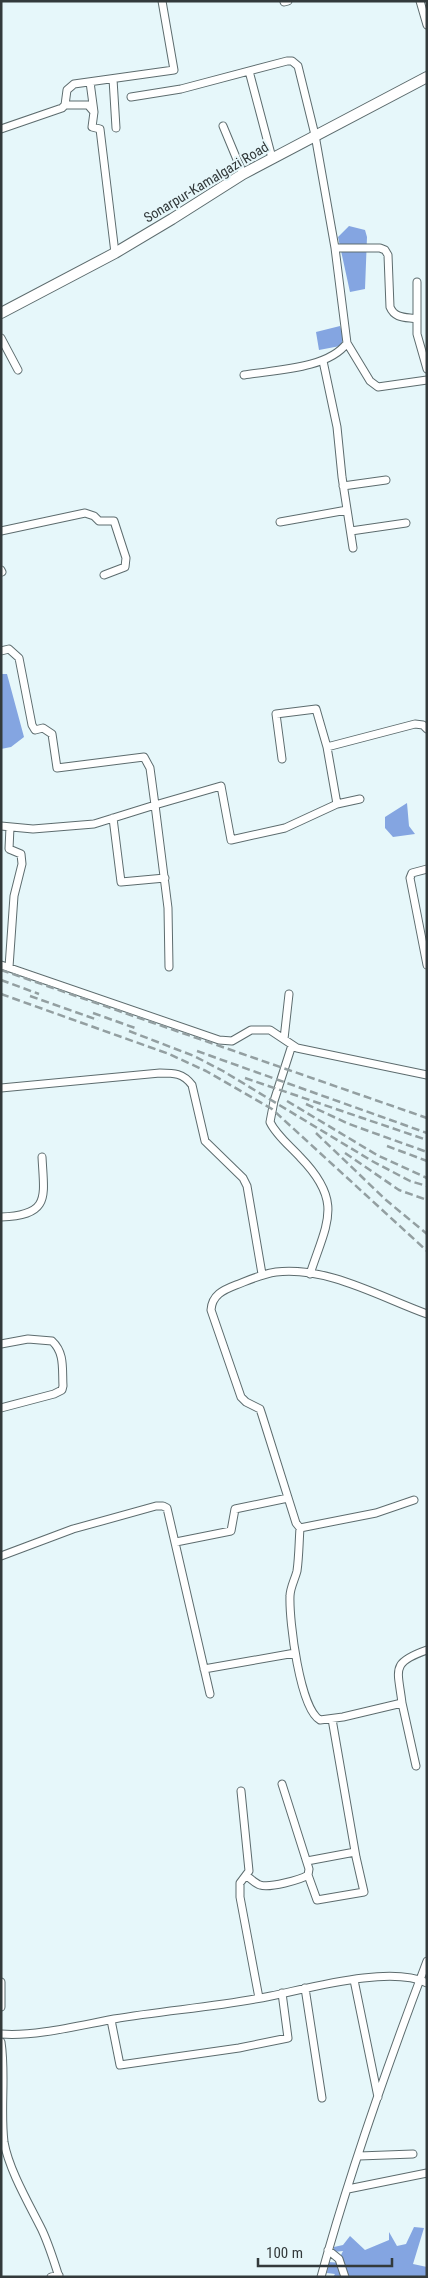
<svg xmlns="http://www.w3.org/2000/svg" width="428" height="2278" viewBox="0 0 428 2278" font-family="'Roboto Condensed',sans-serif">
	<rect width="100%" height="100%" fill="#e6f7fa"/>
	<path fill="#84a5e1" d="M349,226L365,230L367,237L365,289L350,292L338,237Z
		M340,326L344,338L340,346L319,350L316,332Z
		M1,674H7L24,737L11,747L1,749Z
		M407,803L409,826L415,834L393,837L385,828V817Z
		M414,2227L424,2228L413,2264L427,2267V2277H333L335,2274L327,2273L328,2262L344,2263L339,2259L343,2251L334,2252V2247L343,2245L350,2236L365,2250L389,2240V2232L397,2246L406,2244Z"/>
	<g fill="none" stroke-linecap="round" stroke-linejoin="round">
		<g stroke="#5d6c6e" stroke-width="9">
			<path id="street" d="M420,1L427,25
				M284,2L288,1
				M249,71L272,158
				M113,79L116,128
				M90,82L94,112
				M131,97L181,89L287,61H292L298,66L315,135L335,248L347,343C328,369 274,370 244,375
				M65,105H88L94,112L92,127L100,129L115,253
				M223,126L243,174
				M1,129L62,108L65,105L67,90L74,84L174,70L162,1
				M335,248H380L385,250L388,255L390,307C395,319 406,317 417,319
				M417,282V334L427,369
				M1,338L18,370
				M347,343L370,381L378,387L427,380
				M323,361L337,427L342,477L353,548
				M343,486L386,480
				M280,522L347,510
				M1,531L85,513L94,516L99,521H114L126,558L125,567L104,575
				M351,531L406,523
				M1,570L2,572
				M1,651L9,649L19,658L32,725L35,730L43,728L52,734L57,768L144,757L150,768L155,805L94,824L33,829L1,826
				M327,747L415,724L423,725L427,729
				M337,804L360,799
				M113,818L121,882L165,878
				M427,869L412,873L410,878L427,965
				M1,965L219,1040L232,1041L251,1030H270L297,1048L427,1075
				M9,967L14,896L22,864L21,854L9,849L10,827
				M169,967L168,908L155,805L221,786L231,840L285,828L337,804L327,747L316,709L276,714L282,759
				M284,1039L289,994
				M292,1045L274,1101L270,1122C276,1135 290,1146 300,1157C344,1202 327,1222 310,1274
				M1,1088L160,1073C174,1073 183,1073 192,1085L205,1141L243,1178L247,1186L262,1274
				M1,1217C51,1215 44,1197 42,1157
				M427,1314C380,1297 327,1266 276,1272C262,1274 249,1280 236,1285C223,1290 212,1295 211,1310L241,1397L246,1402L260,1409L262,1415L296,1523L300,1528C299,1542 299,1557 297,1571C295,1579 290,1588 290,1596C289,1621 300,1709 320,1720L343,1717L402,1703C398,1669 390,1663 427,1650
				M1,1344L28,1339L52,1341C65,1353 62,1369 63,1386L62,1390L54,1394L1,1408
				M300,1528L376,1513L414,1500
				M176,1542L231,1531L235,1509L288,1498
				M1,1556L73,1529L156,1506H163L167,1508L210,1694
				M204,1669L295,1653
				M402,1703L416,1766
				M241,1791L249,1871L240,1883V1897L259,1998
				M307,1861L355,1852
				M308,1875L317,1900L364,1892L356,1857L332,1719
				M247,1876C251,1879 256,1884 260,1885C270,1888 300,1880 308,1875L309,1869L282,1784
				M354,1980L378,2097
				M1,1982V2007
				M305,1988L322,2098
				M111,2020L120,2065L239,2048L288,2038L282,1993
				M1,2034C34,2037 81,2025 114,2019C166,2010 219,2007 271,1996C310,1988 391,1965 427,1983
				M1,2042C6,2075 0,2109 4,2142C9,2170 29,2204 42,2230C49,2245 54,2261 59,2277
				M359,2156L413,2154
				M348,2189L427,2173
				M328,2250L339,2259L345,2277
				M51,2277L59,2275
				M321,2277C350,2170 388,2064 427,1961"/>
		</g>
		<g stroke="#5d6c6e" stroke-width="12">
			<path id="secondary" d="M1,313L115,253L172,219L243,174L427,77"/>
		</g>
		<use href="#street" stroke="#fff" stroke-width="7"/>
		<use href="#secondary" stroke="#fff" stroke-width="10"/>
		<path stroke="#939fa1" stroke-width="2.5" stroke-dasharray="8 4" stroke-linecap="butt" d="M1,970L427,1118
			M1,980L39,994
			M1,994L169,1054L206,1071L272,1109L427,1251
			M30,996L98,1020
			M93,1013L138,1029
			M129,1031L194,1056L223,1071L372,1161L410,1181L427,1186
			M197,1051L427,1133
			M245,1078L427,1140
			M287,1101L377,1155L427,1178
			M306,1104L349,1124L427,1152
			M316,1133L386,1200L427,1234
			M387,1146L427,1161
			M345,1153L399,1190L427,1200"/>
	</g>
	<g text-anchor="middle" stroke-width="4" stroke-linejoin="round" paint-order="stroke">
		<g font-size="14" fill="#333a3b" stroke="#e6f7fa">
			<text transform="translate(206 182) rotate(-31)" y="5">Sonarpur-Kamalgazi Road</text>
		</g>
	</g>
	<rect width="428" height="2278" fill="none" stroke="#333a3b" stroke-width="5"/>
	<path d="M258 2258v8h134v-8" fill="none" stroke="#333a3b" stroke-width="2.5"/>
	<text x="266" y="2258" font-size="15" fill="#333a3b" stroke="#e6f7fa" stroke-width="4" paint-order="stroke">100 m</text>
</svg>
